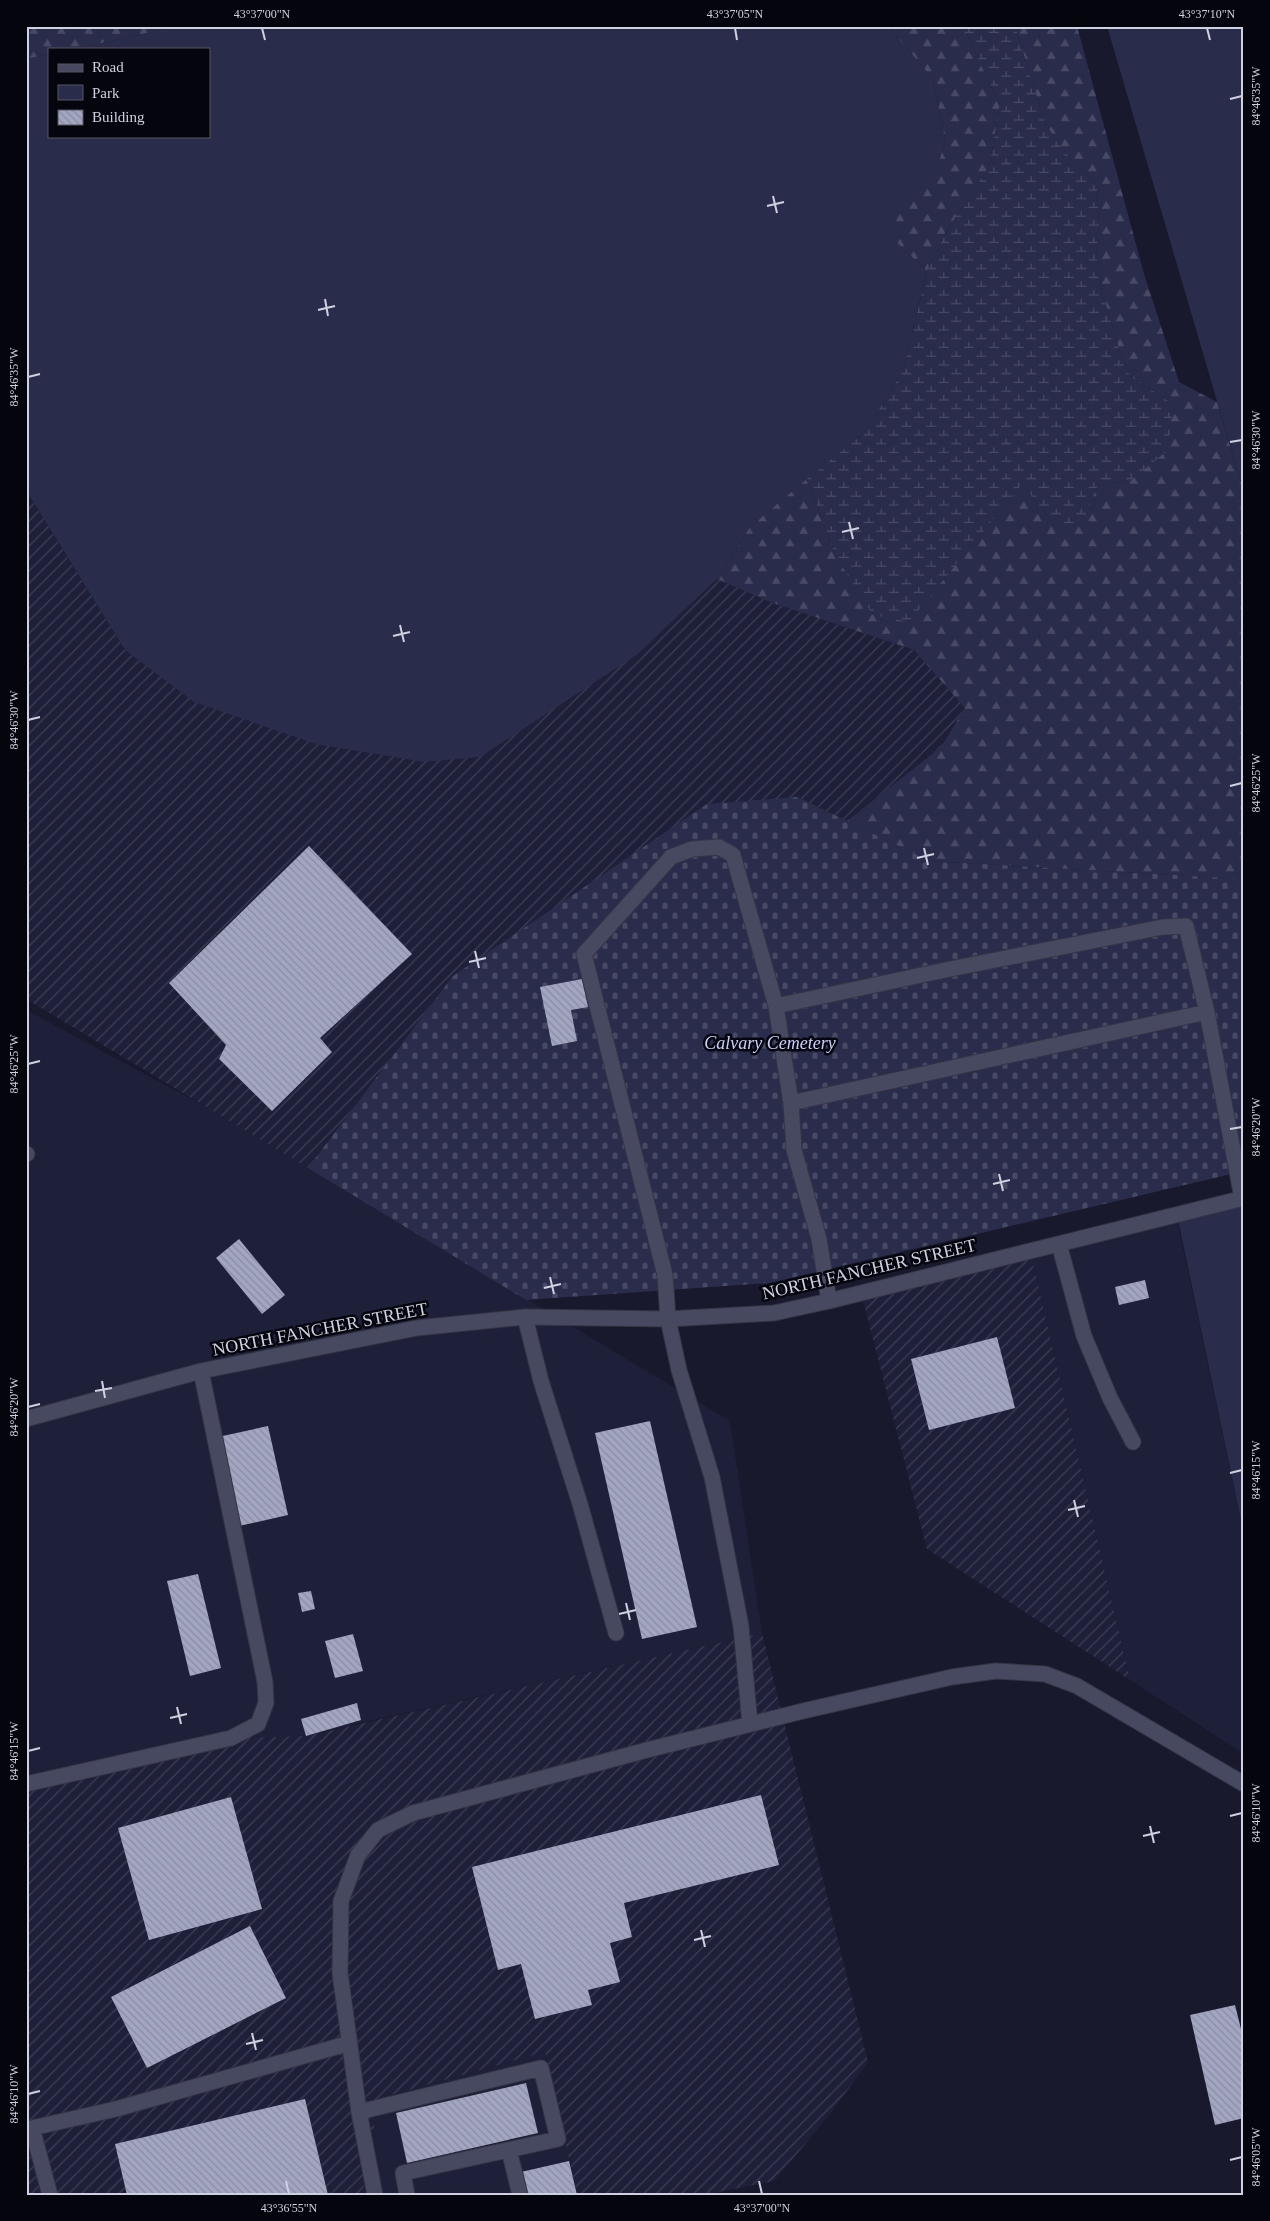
<svg xmlns="http://www.w3.org/2000/svg" width="1270" height="2221" viewBox="0 0 1270 2221" font-family="'Times New Roman',serif">
	<defs>
		<pattern id="industrial-furrows" width="10" height="10" patternUnits="userSpaceOnUse" patternTransform="scale(1.25)"><rect width="10" height="10" fill="#1e1f39"/><path d="M-1 1l2-2M0 10L10 0M9 11l2-2" fill="none" stroke="#3e3e55"/></pattern>
		<pattern id="forest-firs" width="22" height="20" patternUnits="userSpaceOnUse" patternTransform="scale(1.25)"><rect width="22" height="20" fill="#2a2c4c"/><path d="M5 1l3.5 6h-7zM16 11l3.5 6h-7z" fill="#484a65"/></pattern>
		<pattern id="wetland-marsh" width="20" height="14" patternUnits="userSpaceOnUse" patternTransform="scale(1.25)"><rect width="20" height="14" fill="#2a2c4c"/><path d="M1 5h8M5 5V1M11 12h8M15 12V8" fill="none" stroke="#484a65"/></pattern>
		<pattern id="cemetery-stones" width="16" height="16" patternUnits="userSpaceOnUse" patternTransform="scale(1.25)"><rect width="16" height="16" fill="#2a2c4c"/><path d="M2 7V4a2 2 0 0 1 4 0v3zM10 15v-3a2 2 0 0 1 4 0v3z" fill="#484a65"/></pattern>
		<pattern id="building-back-hatch" width="6" height="6" patternUnits="userSpaceOnUse" patternTransform="scale(1.25)"><rect width="6" height="6" fill="#a3a6c1"/><path d="M-1 5l2 2M0 0l6 6M5-1l2 2" fill="none" stroke="#8a8ca2"/></pattern>
	</defs>
	<rect width="100%" height="100%" fill="#18192d"/>
	<path fill="#1e1f39" d="M26,1010L212,1110L730,1421L762,1633L26,1798Z
		M1176,1215L1244,1534V1754L1130,1680L1030,1251Z
		M545,2052L580,2195H362L373,2146L376,2099Z"/>
	<path fill="url(#industrial-furrows)" d="M26,490L125,650L638,654L717,579L770,602L914,650L966,708L941,747L847,821L798,797L453,976L308,1168L26,999Z
		M1030,1251L1130,1680L927,1549L861,1293Z
		M762,1633L868,2062L828,2117L774,2181L704,2195H577L545,2052L376,2099L373,2146L362,2195H26V1787L231,1738L306,1736Z"/>
	<path fill="#2a2c4c" d="M179,26H881L893,32L933,79L945,139L934,184L898,244L927,271L903,371L864,433L750,527L717,579L638,654L480,757L424,762L316,744L194,702L125,650L26,490V59L49,54V136H209V49H74Z
		M1107,26H1244V493Z
		M1244,1198V1534L1177,1215Z"/>
	<path fill="url(#forest-firs)" d="M26,26H179L74,49H49V54L26,59Z
		M881,26H963L1000,105L989,167L947,230L927,271L898,244L895,202L934,183L945,139L933,79L893,32Z
		M1015,26H1077L1144,274L1179,382L1217,402L1244,493V879L929,861L847,821L941,747L965,708L914,650L770,602L717,579L750,527L807,479L836,557L909,621L1022,484L1055,525L1097,487L1133,479L1173,404L1130,376L1120,352L1102,292L1096,253L1099,225L1097,186L1073,162L1045,124Z"/>
	<path fill="url(#wetland-marsh)" d="M963,26H1015L1045,124L1073,162L1097,186L1099,225L1096,253L1102,292L1120,352L1130,376L1173,404L1168,450L1133,479L1097,487L1081,525H1055L1022,484L909,622L873,615L836,557L807,479L864,433L903,371L927,271L947,230L989,167L1000,105Z"/>
	<path fill="url(#cemetery-stones)" d="M798,797L929,861L1244,879V1171L769,1283L526,1300L308,1168L453,976L707,804Z"/>
	<path fill="url(#building-back-hatch)" d="M309,846L412,954L320,1038L332,1052L272,1111L219,1059L226,1045L169,983Z
		M582,979L588,1007L571,1010L577,1041L552,1046L540,987Z
		M239,1239L285,1295L262,1314L216,1258Z
		M1145,1280L1149,1298L1119,1305L1115,1287Z
		M997,1337L1015,1408L929,1430L911,1359Z
		M650,1421L697,1627L642,1639L595,1433Z
		M268,1426L288,1515L239,1526L218,1437Z
		M198,1574L221,1668L190,1676L167,1581Z
		M311,1591L315,1609L302,1612L298,1593Z
		M353,1634L363,1671L335,1678L325,1641Z
		M357,1703L361,1720L306,1736L301,1719Z
		M761,1795L779,1865L624,1903L632,1937L610,1943L620,1982L588,1990L592,2005L535,2019L521,1964L498,1970L472,1867Z
		M231,1797L262,1909L149,1940L118,1828Z
		M250,1926L286,1998L147,2068L111,1997Z
		M1235,2005L1244,2041V2118L1215,2125L1190,2015Z
		M526,2083L538,2133L407,2163L396,2113Z
		M305,2099L328,2195H127L115,2144Z
		M569,2161L577,2195H526L521,2172Z"/>
	<g fill="none" stroke-linecap="round" stroke-linejoin="round">
		<g stroke="#353545" stroke-width="17">
			<path id="minor" d="M776,1006L950,969L1163,927L1186,926L1207,1012L1242,1198
				M791,1103L1207,1012
				M26,1154H27
				M1059,1244L1084,1336L1110,1398L1133,1442
				M525,1317L541,1381L580,1504L616,1633
				M26,1419L201,1371L417,1328L525,1317L668,1319L774,1313L829,1301L1244,1198
				M750,1724L741,1626L712,1477L679,1370L668,1319L665,1275L584,954L671,857L692,849L719,847L733,855L776,1006L791,1103L794,1150L819,1239L829,1301
				M26,1784L231,1738L258,1724L266,1703L265,1682L201,1371
				M359,2112L541,2068L558,2139L403,2173L407,2195
				M509,2150L520,2195
				M50,2195L32,2128L116,2109L350,2043
				M375,2195L359,2112L340,1973L341,1901L358,1855L378,1830L413,1813L647,1750L803,1711L952,1677L996,1671L1045,1674L1077,1686L1244,1784"/>
		</g>
		<use href="#minor" stroke="#464960" stroke-width="15"/>
	</g>
	<path fill="none" stroke="#cfd1df" stroke-width="2" d="M262,28L265,40M735,28L737,40M1207,28L1210,40M1230,99L1242,96M773,196L777,213M767,206L784,202M325,299L328,316M318,310L335,306M28,377L40,374M1230,442L1242,440M849,522L853,539M842,532L859,528M400,625L404,642M393,636L410,632M28,720L40,717M1230,786L1242,783M924,848L928,865M917,858L934,854M475,951L479,968M469,962L486,958M28,1064L40,1061M1230,1129L1242,1127M999,1174L1003,1191M993,1184L1010,1180M550,1277L554,1294M544,1288L561,1284M102,1381L105,1398M95,1391L112,1388M28,1407L40,1404M1230,1473L1242,1470M1074,1500L1078,1517M1068,1510L1085,1506M626,1603L630,1620M619,1614L636,1610M177,1707L181,1724M170,1718L187,1714M28,1751L40,1748M1230,1816L1242,1813M1150,1826L1154,1843M1143,1836L1160,1832M701,1930L705,1947M694,1940L711,1936M252,2033L256,2050M246,2044L263,2040M28,2094L40,2091M1230,2160L1242,2157M286,2181L289,2194M759,2181L762,2194"/>
	<g text-anchor="middle" stroke-width="5" stroke-linejoin="round" paint-order="stroke">
		<g font-size="18" font-style="italic" fill="#cacffe" stroke="#05050d">
			<text x="770" y="1049">Calvary Cemetery</text>
		</g>
		<g font-size="18" fill="#cfd1df" stroke="#05050d">
			<text transform="translate(869 1269) rotate(-13)" y="6">NORTH FANCHER STREET</text>
			<text transform="translate(320 1329) rotate(-11)" y="6">NORTH FANCHER STREET</text>
		</g>
	</g>
	<rect width="1270" height="2221" fill="none" stroke="#05050d" stroke-width="55"/>
	<rect x="48" y="48" width="162" height="90" fill="#05050d" stroke="#565761"/>
	<rect x="58" y="64" width="25" height="8" fill="#464960" stroke="#565761"/>
	<text x="92" y="72" font-size="15" fill="#cfd1df">Road</text>
	<rect x="58" y="85" width="25" height="15" fill="#2a2c4c" stroke="#565761"/>
	<text x="92" y="98" font-size="15" fill="#cfd1df">Park</text>
	<rect x="58" y="110" width="25" height="15" fill="url(#building-back-hatch)" stroke="#565761"/>
	<text x="92" y="122" font-size="15" fill="#cfd1df">Building</text>
	<rect x="28" y="28" width="1214" height="2166" fill="none" stroke="#cfd1df" stroke-width="2"/>
	<g font-size="12" text-anchor="middle" fill="#cfd1df">
		<text x="262" y="18">43°37'00"N</text>
		<text x="735" y="18">43°37'05"N</text>
		<text x="1207" y="18">43°37'10"N</text>
		<text transform="translate(1256 96) rotate(-90)" y="4">84°46'35"W</text>
		<text transform="translate(14 377) rotate(-90)" y="4">84°46'35"W</text>
		<text transform="translate(1256 440) rotate(-90)" y="4">84°46'30"W</text>
		<text transform="translate(14 720) rotate(-90)" y="4">84°46'30"W</text>
		<text transform="translate(1256 783) rotate(-90)" y="4">84°46'25"W</text>
		<text transform="translate(14 1064) rotate(-90)" y="4">84°46'25"W</text>
		<text transform="translate(1256 1127) rotate(-90)" y="4">84°46'20"W</text>
		<text transform="translate(14 1407) rotate(-90)" y="4">84°46'20"W</text>
		<text transform="translate(1256 1470) rotate(-90)" y="4">84°46'15"W</text>
		<text transform="translate(14 1751) rotate(-90)" y="4">84°46'15"W</text>
		<text transform="translate(1256 1813) rotate(-90)" y="4">84°46'10"W</text>
		<text transform="translate(14 2094) rotate(-90)" y="4">84°46'10"W</text>
		<text transform="translate(1256 2157) rotate(-90)" y="4">84°46'05"W</text>
		<text x="289" y="2212">43°36'55"N</text>
		<text x="762" y="2212">43°37'00"N</text>
	</g>
</svg>
